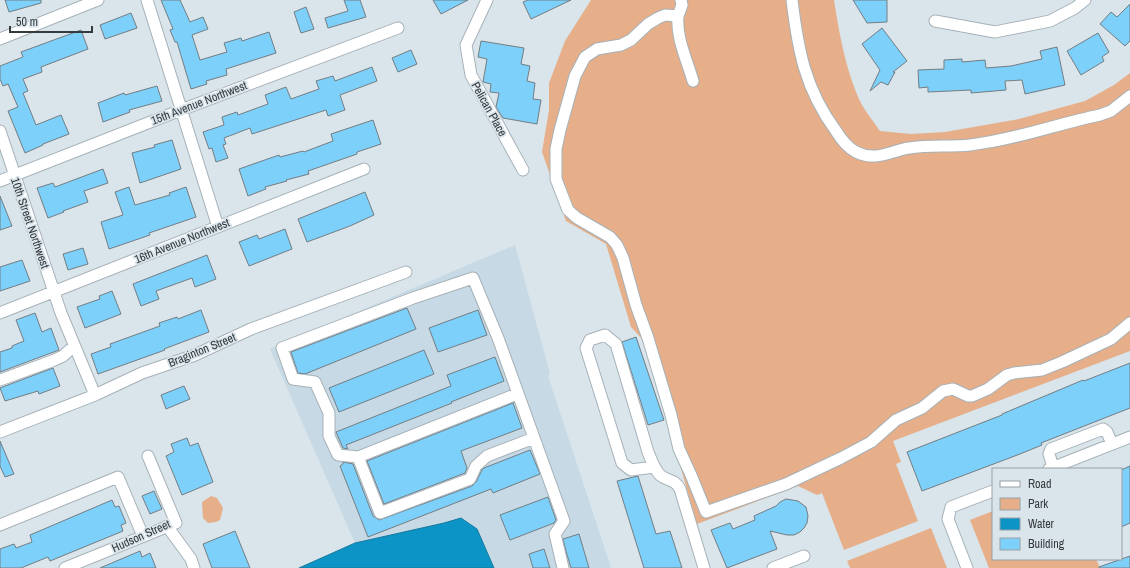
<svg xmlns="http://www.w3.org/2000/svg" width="1130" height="568" viewBox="0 0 1130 568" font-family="'Archivo Narrow',sans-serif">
	<rect width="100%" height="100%" fill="#d9e4eb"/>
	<path fill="#c6d9e4" d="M515,245L550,374L548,376L611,568H494L477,529L461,518L444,523L355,543L270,349Z"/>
	<path fill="#e6af89" d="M591,0H834C839,33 847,76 862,105C867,114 874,122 880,131L911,134L945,132L1019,119L1085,101L1114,85L1130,73V351L893,441L901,462L896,464L918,521L844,550L822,493L895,464L817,495L798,486L697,524L644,341L631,327L606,244L566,221L542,152L549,110V83L565,41Z
		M211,496L217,498L223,508L220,520L216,522L208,523L203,518L202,502Z
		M993,511V559H1096L1100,568H989L970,520Z
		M931,528L947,568H850L847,561Z"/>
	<path fill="#0c94c6" stroke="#18799d" d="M461,518L477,529L494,568H299L355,543L444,523Z"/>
	<path fill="#7dd0fa" stroke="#737d83" d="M5,0H41V3L9,12Z
		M161,0H180L190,22L203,17L208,29L192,35L200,60L227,52L224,43L241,38L242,41L269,32L276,53L226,69L227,75L206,81L207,84L191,89L177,42H175L170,30L173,29Z
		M344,0H360L366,17L328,28L325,18L348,11Z
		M433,0H468L441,14Z
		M528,0H571L531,19L523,2Z
		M853,0H887V22L867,23Z
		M1130,4V41L1125,46L1100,24L1111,12L1117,17Z
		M306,7L314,29L301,33L294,12Z
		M131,13L137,28L105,39L100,25Z
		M882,28L907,61L893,72H895L888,85L881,82L870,91L880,70L862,44Z
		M81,30L88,49L41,67L42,72L23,79L28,91L23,93L36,125L61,115L69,134L43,144V145L25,153L8,111L18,107L8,84L3,86L0,79V66L23,57L21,52Z
		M1098,33L1109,52L1102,57L1104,61L1081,75L1067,51Z
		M481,41L524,48L521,64L530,66L527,81L535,83L533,99L541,100L537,124L503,118L496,107L499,93L490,92L491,84L483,82L487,59L478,57Z
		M1057,47L1065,85L1025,94L1022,80L1005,81L1006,90L971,93V90L928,92V87L919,88L918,70L944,69V60L962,59V62L985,60L986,68L1011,66L1042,59L1040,51Z
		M411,50L417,64L398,72L392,58Z
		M372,67L377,81L340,95L345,110L328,116L326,110L252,134L250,128L224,138L226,144L223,145L228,158L216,162L212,148L209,149L203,132L224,125L222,117L237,112L238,115L268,104L265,95L286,87L291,99L319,89L316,81L333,76L335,81Z
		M157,86L162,101L129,110L130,112L103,122L98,103L124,93L125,95Z
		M373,120L381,144L357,152V154L308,171L309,174L286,180L287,181L265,187L266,189L248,196L239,169L279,155L280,157L303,151L304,152L333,141L331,134Z
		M172,140L181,169L140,183L132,153L155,147L154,145Z
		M103,169L108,183L84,191L88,202L63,211L64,212L48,218L37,188L53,183L55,187Z
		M129,187L135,205L170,195L169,193L186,187L196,217L149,233L150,235L109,249L101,222L123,215L115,192Z
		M365,192L374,215L350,226L307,242L298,219Z
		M0,196L12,226L0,230Z
		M285,229L292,249L249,266L239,242L257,235L259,239Z
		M83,248L88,264L68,270L63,254Z
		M207,255L216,279L195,287L192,278L156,291L159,299L141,306L133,284Z
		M22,260L30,281L0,291V267Z
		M112,291L121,314L85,328L77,307L100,299L99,296Z
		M407,308L416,329L305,374L298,373L291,352Z
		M201,310L209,332L164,349L165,350L98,374L91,354L111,347L110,344L160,326L159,323L177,317L178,319Z
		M478,310L487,335L438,352L429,328Z
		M35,313L42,332L51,328L59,350L0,372V352L12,348V346L24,341L16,320Z
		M636,337L664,420L648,425L622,342Z
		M424,350L434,374L339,412L329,388Z
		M495,357L504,381L451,402L452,403L346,445L348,449L343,448L336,432L451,386L447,375Z
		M1130,363V408L1041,443L1042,445L1020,454L922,491L907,452L1002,415V414L1083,380L1084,381Z
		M53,368L60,386L39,394L38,391L5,401L0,388Z
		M184,386L190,399L166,409L161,395Z
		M513,403L522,428L461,451L467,468L465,473L384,504L367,461Z
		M187,438L190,446L198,443L213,482L182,495L166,456L174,452L171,444Z
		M0,441L14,474L5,477L0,466Z
		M530,450L540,474L493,493L491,489L368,537L340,466L343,464V462L353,464L373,516L379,520L472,486L476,482L482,470L484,468Z
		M1130,466V523L1121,527V470Z
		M638,476L656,534L670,531L682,568H644L617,481Z
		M154,491L162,509L150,514L142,496Z
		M548,497L556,520L554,523L510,540L500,515Z
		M786,499L798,501L806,507L808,516L807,523L804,528L800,532L794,535H787L770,531L777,549L727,568L711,530L730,523L733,529L755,520L754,516L776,506L780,502Z
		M112,500L115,507L119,506L126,523L121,525L123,531L50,561L48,557L21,568H0V549L14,544L16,548L32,542L30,535Z
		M235,531L250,568H212L203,544Z
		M579,534L589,568H571L566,551L563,539Z
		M544,549L550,568H533L529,554Z
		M140,551L142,557L150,553L156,568H100Z
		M1130,556V568H1099V567Z"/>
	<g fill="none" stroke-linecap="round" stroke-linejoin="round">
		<g stroke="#a6b1b8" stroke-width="13">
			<path id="minor" d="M147,0L218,227
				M487,0L466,45L471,75L523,170
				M681,0L682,5L678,16L665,15L658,18L648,24L631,40L621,45L597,49L585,57L575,76L560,130L556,149V179L568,210L577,218L610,237L617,245L623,258L636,305L648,338L671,415L679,449L691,475L706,512L786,484L841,458L871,442L896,420L922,408L943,391L953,389L968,396H972L988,389L1007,375L1014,373L1042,370L1062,362L1111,339L1130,323
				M792,0C798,50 805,89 836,131C841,139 848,148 856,152C876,162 890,151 909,148C929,145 950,147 970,145C1014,140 1057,124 1100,115L1111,111L1130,96
				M678,16C676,38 687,60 693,81
				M935,21L995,32L1050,21L1075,8L1085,0
				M0,39L98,0
				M0,131L61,313L95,395
				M0,181L181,110L398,28
				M0,313L364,169
				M0,380L52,361L63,356L74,346
				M0,432L95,395L142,373L195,355L251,329L406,272
				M534,438L487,456L476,466L470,479L380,513L358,457L338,455L329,436V413L315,382L293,379L282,348L413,298L473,278L498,338L564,521L555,534L563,568
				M358,457L517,394
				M654,467L631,470L622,463L586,348L590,340L605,335L616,344L648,452C651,459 654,469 660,475C668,482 674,478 680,489L704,568
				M1053,467L1049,454L1051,449L1103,429L1107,432L1112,444
				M1049,469L1130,437
				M0,525L118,477L143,536
				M167,526L191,559L194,568
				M65,568L176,523L148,456
				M773,568L804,556
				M967,568L948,519L951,507L993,491"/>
		</g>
		<use href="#minor" stroke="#fff" stroke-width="11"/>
	</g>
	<g text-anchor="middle" stroke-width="3.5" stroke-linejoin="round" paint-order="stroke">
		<g font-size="12" fill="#353a3c" stroke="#d9e4eb">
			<text transform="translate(199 103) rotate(-21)" y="4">15th Avenue Northwest</text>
			<text transform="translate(489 109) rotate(61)" y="4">Pelican Place</text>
			<text transform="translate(30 223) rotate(71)" y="4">10th Street Northwest</text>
			<text transform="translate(182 241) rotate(-22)" y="4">16th Avenue Northwest</text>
			<text transform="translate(202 350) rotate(-22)" y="4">Braginton Street</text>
			<text transform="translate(141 536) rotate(-24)" y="4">Hudson Street</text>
		</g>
	</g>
	<rect x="992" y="468" width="130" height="92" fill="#d9e4eb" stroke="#97a0a5"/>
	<rect x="1000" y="481" width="20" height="6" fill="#ffffff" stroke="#97a0a5"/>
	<text x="1028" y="488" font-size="12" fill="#353a3c">Road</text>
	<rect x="1000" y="498" width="20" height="12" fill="#e6af89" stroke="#97a0a5"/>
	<text x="1028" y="508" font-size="12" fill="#353a3c">Park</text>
	<rect x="1000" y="518" width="20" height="12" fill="#0c94c6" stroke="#97a0a5"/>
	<text x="1028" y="528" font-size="12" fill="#353a3c">Water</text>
	<rect x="1000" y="538" width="20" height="12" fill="#7dd0fa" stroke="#97a0a5"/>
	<text x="1028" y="548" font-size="12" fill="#353a3c">Building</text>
	<path d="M10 26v6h82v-6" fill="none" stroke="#353a3c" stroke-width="2"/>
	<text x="16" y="26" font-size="12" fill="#353a3c" stroke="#d9e4eb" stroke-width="3" paint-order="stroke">50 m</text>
</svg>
